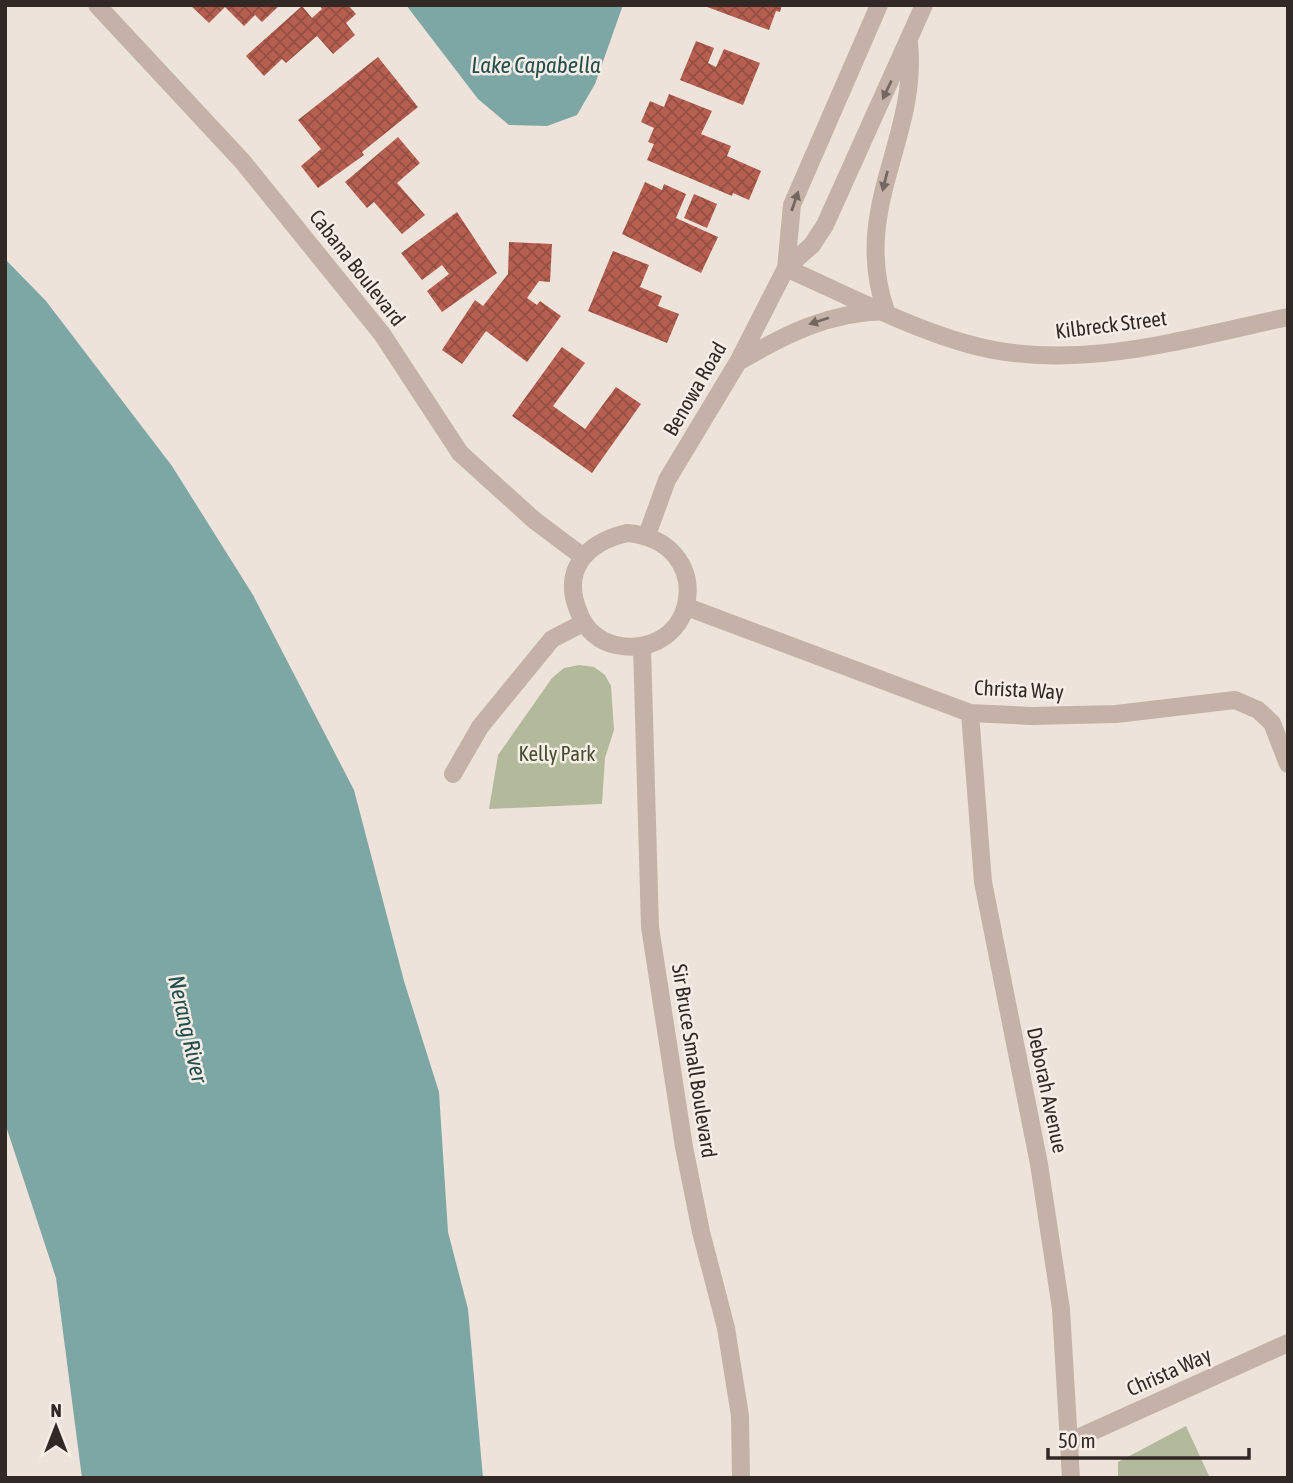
<svg xmlns="http://www.w3.org/2000/svg" width="1293" height="1483" viewBox="0 0 1293 1483" font-family="'Asap Condensed',sans-serif">
	<defs>
		<pattern id="building-cross-hatch" width="8" height="8" patternUnits="userSpaceOnUse" patternTransform="scale(1.75)"><rect width="8" height="8" fill="#b65f50"/><path d="M0 0l8 8M0 8l8-8" fill="none" stroke="#954e42"/></pattern>
	</defs>
	<rect width="100%" height="100%" fill="#eee3da"/>
	<path fill="#b3ba9c" d="M579,665L594,667L605,675L611,686L614,730L605,758L602,804L489,809L498,755L552,678L564,668Z
		M1186,1426L1210,1478H1118V1462Z"/>
	<path fill="#7da7a5" d="M406,5H623L595,84L577,115L547,126L509,125L478,99Z
		M5,259L46,301L172,466L253,595L354,790L404,981L439,1092L448,1232L468,1309L483,1478H82L56,1278L5,1123Z"/>
	<path fill="url(#building-cross-hatch)" d="M190,5H280L262,22L255,15L244,26L225,7L209,23Z
		M319,5H348L356,14L346,23L355,35L333,54L317,36L286,63L282,59L264,76L246,56L302,6L312,18L322,9Z
		M702,5H782L780,12L776,11L769,30Z
		M696,41L714,48L708,63L716,67L724,49L760,63L743,105L680,80Z
		M378,57L418,107L362,152L364,155L318,188L301,166L321,149L298,120Z
		M669,94L712,111L701,134L731,146L727,156L761,171L749,200L733,193L732,196L647,160L654,144L648,142L654,128L641,122L650,101L664,107Z
		M398,137L420,163L397,183L425,215L402,234L374,202L367,208L345,182Z
		M645,182L662,190L664,184L686,194L676,218L718,237L701,273L622,234Z
		M694,194L717,204L707,228L684,218Z
		M457,212L497,273L442,312L427,291L449,274L442,265L422,280L401,253Z
		M509,242L552,244L550,282L539,281L527,298L537,305L540,301L561,316L527,362L486,331L462,364L442,350L475,300L483,306L508,274Z
		M613,251L649,265L640,287L662,296L658,306L679,314L667,343L588,311Z
		M562,347L585,363L553,406L585,429L616,387L641,404L592,473L512,416Z"/>
	<g fill="none" stroke-linecap="round" stroke-linejoin="round">
		<path stroke="#c4b2a8" stroke-width="18" d="M97,5L243,162L382,334L460,453L534,520L582,556
			M786,268C842,293 910,328 968,344C1074,374 1183,339 1288,317
			M786,268L812,245L825,225L924,5
			M738,362C786,334 829,312 886,311C850,209 919,138 909,43
			M627,533C719,541 699,662 616,645C600,642 586,630 580,615C560,571 585,543 627,533Z
			M647,535L667,480L738,362L786,268L792,205L879,5
			M687,607L970,713L1031,716L1116,714L1235,700L1258,710L1272,723L1288,764
			M642,647L650,927L684,1147L701,1232L726,1328L740,1416L741,1478
			M970,713L983,882L1039,1164L1061,1309L1071,1478
			M453,774L480,727L552,639L583,623
			M1069,1442L1288,1343"/>
	</g>
	<defs><path id="oneway-solid" d="M-6-.8H1V-3.2L6.5 0L1 3.2V.8H-6Z" transform="scale(1.75)"/></defs>
	<g fill="#746761">
		<use href="#oneway-solid" transform="translate(887 90) rotate(115)"/>
		<use href="#oneway-solid" transform="translate(885 181) rotate(104)"/>
		<use href="#oneway-solid" transform="translate(795 201) rotate(-71)"/>
		<use href="#oneway-solid" transform="translate(819 321) rotate(162)"/>
	</g>
	<g text-anchor="middle" stroke-width="5" stroke-linejoin="round" paint-order="stroke">
		<g font-size="21" fill="#322927" stroke="#f6ede6">
			<text transform="translate(357 268) rotate(52)" y="7">Cabana Boulevard</text>
			<text transform="translate(1111 325) rotate(-7)" y="7">Kilbreck Street</text>
			<text transform="translate(695 389) rotate(-60)" y="7">Benowa Road</text>
			<text transform="translate(1019 690) rotate(3)" y="7">Christa Way</text>
			<text transform="translate(694 1061) rotate(81)" y="7">Sir Bruce Small Boulevard</text>
			<text transform="translate(1047 1090) rotate(78)" y="7">Deborah Avenue</text>
			<text transform="translate(1169 1372) rotate(-24)" y="7">Christa Way</text>
		</g>
		<g font-size="21" fill="#444d2e" stroke="#f6ede6">
			<text x="557" y="761">Kelly Park</text>
		</g>
		<g font-size="23" font-style="italic" fill="#224e4c" stroke="#f6ede6">
			<text x="536" y="73">Lake Capabella</text>
			<text transform="translate(188 1029) rotate(77)" y="8">Nerang River</text>
		</g>
	</g>
	<rect width="1293" height="1483" fill="none" stroke="#322927" stroke-width="14"/>
	<g transform="translate(56 1427)" stroke="#f6ede6" stroke-width="5" paint-order="stroke">
	<path d="M0-5L12 26L0 18L-12 26Z" fill="#322927"/>
	<text y="-10" font-size="19" font-weight="bold" text-anchor="middle" fill="#322927">N</text>
	</g>
	<path d="M1048 1448v10h201v-10" fill="none" stroke="#322927" stroke-width="3.5"/>
	<text x="1058" y="1448" font-size="21" fill="#322927" stroke="#f6ede6" stroke-width="5" paint-order="stroke">50 m</text>
</svg>
